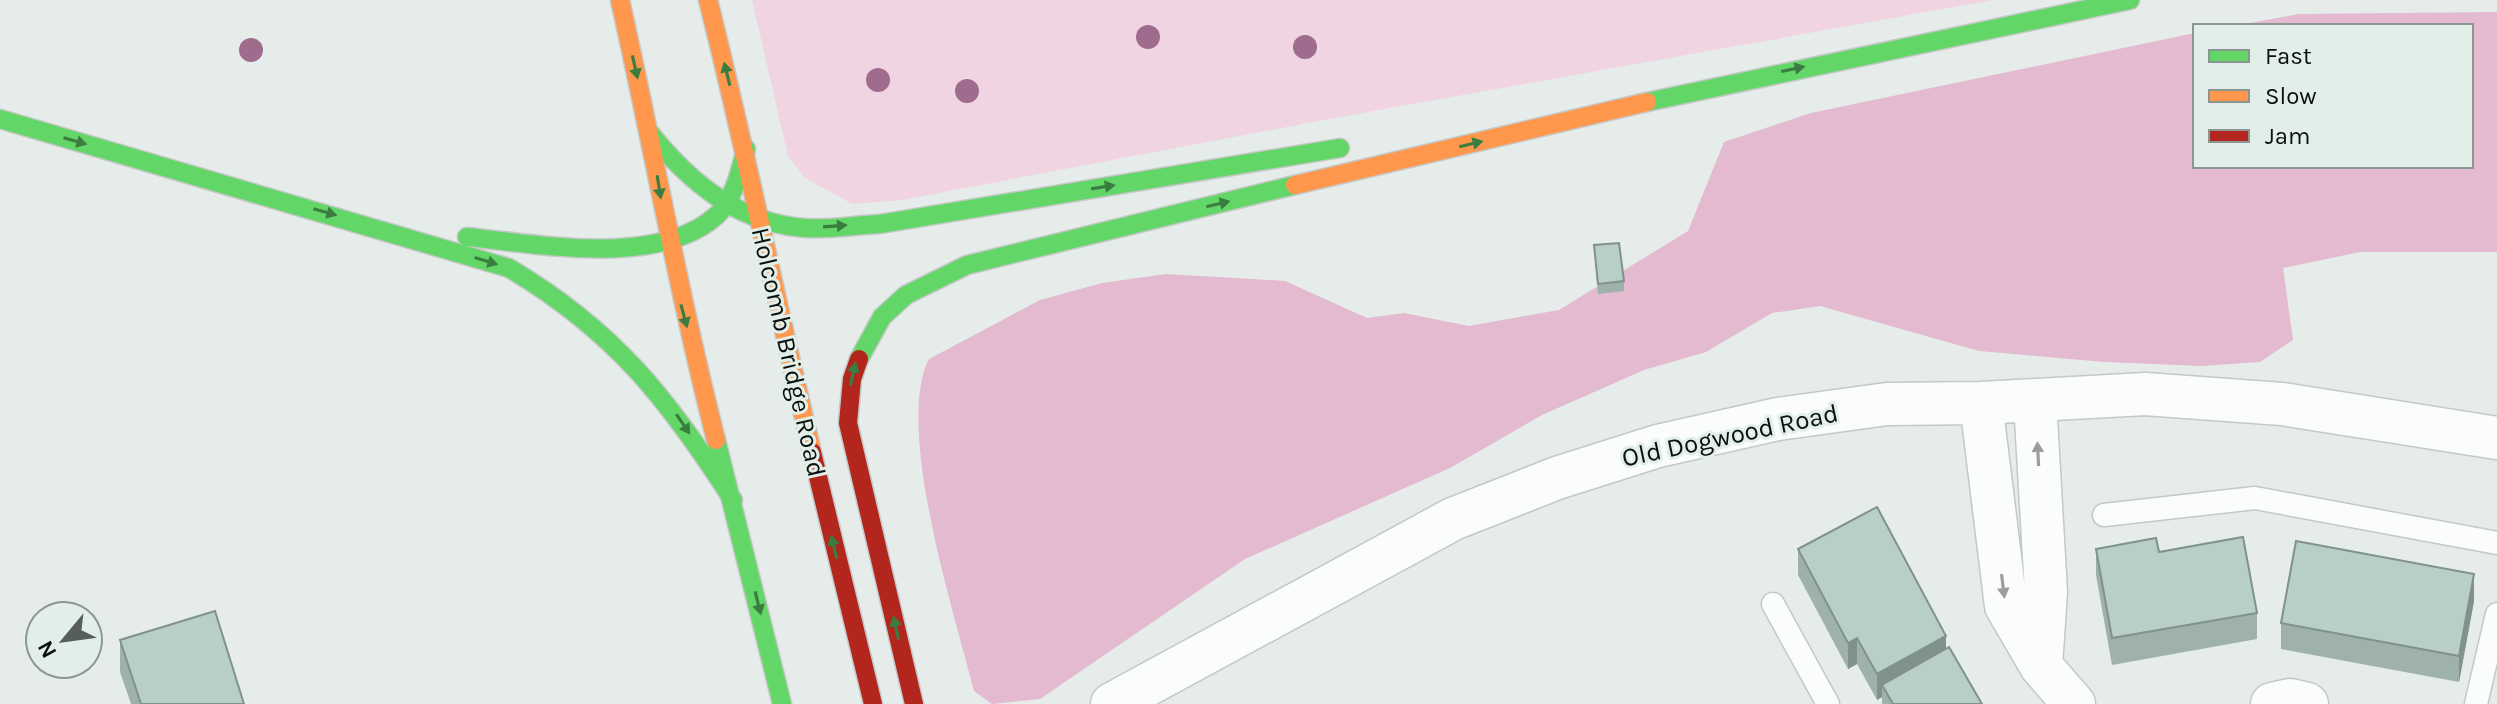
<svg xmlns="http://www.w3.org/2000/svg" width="2497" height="704" viewBox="0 0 2497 704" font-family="Karla,sans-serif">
	<rect width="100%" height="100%" fill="#e5ece9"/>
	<path fill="#f1d4e1" d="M752,0H1993L1329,119L902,200L852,204L805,178L788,156Z"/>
	<path fill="#e3bacf" d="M2497,12V252H2360L2283,268L2293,340L2260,362L2201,366L2105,362L1979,351L1820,306L1772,313L1706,352L1644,370L1542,415L1450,468L1245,559L1040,699L992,704L974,691C955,615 894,427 929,359L1040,300L1102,283L1166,274L1285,281L1367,318L1404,313L1469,326L1559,310L1688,231L1724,142L1811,113L2195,33V166H2471V26H2234L2299,14Z"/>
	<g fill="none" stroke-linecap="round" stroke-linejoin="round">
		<g stroke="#c3c9c7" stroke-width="25">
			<path id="lane" d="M2104,515L2255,498L2497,543
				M1773,604L1828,704
				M2476,704L2497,614"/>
		</g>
		<g stroke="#c3c9c7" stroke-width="45">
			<path id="street" d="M1981,403L2006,606L2041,666L2046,592L2035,401
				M2041,666L2074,704
				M1112,704L1453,519L1557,478L1658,446L1778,419L1887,404L1981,403L2145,394L2282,404L2497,438
				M2272,704L2290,700L2307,704"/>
		</g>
		<g stroke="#c5c8c7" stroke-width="21">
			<path id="fast" d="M1647,102L2130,0
				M0,119L509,268C614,330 668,399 733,500
				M650,133C690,183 739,223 805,228C830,230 855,225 880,224L1340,148
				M467,237C538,244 659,268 717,215C734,199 740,171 746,149
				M859,359L882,317L906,295L967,265L1295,185
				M716,440L782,704"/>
		</g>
		<g stroke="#c5c8c7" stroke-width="21">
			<path id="slow" d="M620,0C653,147 679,295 716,440
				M708,0C746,150 776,302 812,452
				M1295,185L1647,102"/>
		</g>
		<g stroke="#c5c8c7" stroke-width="21">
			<path id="jam" d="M859,359L852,379L848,423L914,704
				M812,452L873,704"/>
		</g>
		<use href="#lane" stroke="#fbfcfc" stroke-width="22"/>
		<use href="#street" stroke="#fbfcfc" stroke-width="42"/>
		<use href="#fast" stroke="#63d668" stroke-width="18"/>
		<use href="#slow" stroke="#ff974d" stroke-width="18"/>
		<use href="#jam" stroke="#b3261e" stroke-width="18"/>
	</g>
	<g fill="#9f6c8e">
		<circle cx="1148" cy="37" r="12"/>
		<circle cx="1305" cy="47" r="12"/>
		<circle cx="251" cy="50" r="12"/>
		<circle cx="878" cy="80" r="12"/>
		<circle cx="967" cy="91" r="12"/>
	</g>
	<path fill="#9eb2ab" d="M1594,245L1624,281V291L1598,294Z
		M1798,549L1946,648L1982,704H1882V697L1877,700L1857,664L1848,669L1798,575Z
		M2096,549L2159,552L2257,613V639L2112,665L2096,575Z
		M2474,601L2459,682L2281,649V623Z
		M120,640L244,704H131L120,672Z"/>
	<path fill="#81918b" d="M2474,574V601L2459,682V656Z
		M1946,636V663L1882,685V697L1877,700V674Z
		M1857,638V664L1848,669V643Z"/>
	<path fill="#b8cfc7" stroke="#81918b" stroke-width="2" d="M1619,243L1624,281L1598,284L1594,245Z
		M1877,507L1946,636L1877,674L1857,638L1848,643L1798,549Z
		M2243,537L2257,613L2112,638L2096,549L2156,538L2159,552Z
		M2296,541L2474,574L2459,656L2281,623Z
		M215,611L244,704H141L120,640Z
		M1949,647L1982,704H1893L1882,685Z"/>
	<defs><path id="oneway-solid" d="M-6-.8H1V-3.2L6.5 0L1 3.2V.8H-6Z" transform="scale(2)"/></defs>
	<g fill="#3b7d40">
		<use href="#oneway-solid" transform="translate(635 67) rotate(77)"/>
		<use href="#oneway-solid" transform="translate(1793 69) rotate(-12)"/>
		<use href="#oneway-solid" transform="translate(727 74) rotate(-104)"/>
		<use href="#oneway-solid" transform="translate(75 141) rotate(16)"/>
		<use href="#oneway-solid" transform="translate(1471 144) rotate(-13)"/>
		<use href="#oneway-solid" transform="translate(659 187) rotate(81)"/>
		<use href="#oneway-solid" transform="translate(1103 187) rotate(-9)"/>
		<use href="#oneway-solid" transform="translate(1218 204) rotate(-13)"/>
		<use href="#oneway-solid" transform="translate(325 212) rotate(16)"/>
		<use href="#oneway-solid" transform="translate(835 226) rotate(-4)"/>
		<use href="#oneway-solid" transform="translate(486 261) rotate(17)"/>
		<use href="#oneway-solid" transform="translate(684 316) rotate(75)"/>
		<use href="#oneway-solid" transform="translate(853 374) rotate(-77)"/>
		<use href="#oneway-solid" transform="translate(683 424) rotate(56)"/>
		<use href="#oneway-solid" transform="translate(834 547) rotate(-104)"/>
		<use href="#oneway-solid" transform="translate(758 603) rotate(76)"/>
		<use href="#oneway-solid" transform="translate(896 628) rotate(-103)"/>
	</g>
	<g fill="#9b9e9d">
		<use href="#oneway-solid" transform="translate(2038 454) rotate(-93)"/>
		<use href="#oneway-solid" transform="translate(2003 586) rotate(83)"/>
	</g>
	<g text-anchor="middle" stroke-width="6" stroke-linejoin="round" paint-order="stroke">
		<g font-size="26" fill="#0b100e" stroke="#e2efe9">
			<text transform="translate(789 352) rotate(77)" y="9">Holcomb Bridge Road</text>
			<text transform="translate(1730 435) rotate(-12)" y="9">Old Dogwood Road</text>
		</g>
	</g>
	<rect x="2193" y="24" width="280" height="144" fill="#e2efe9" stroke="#8c9691" stroke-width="2"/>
	<rect x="2209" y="50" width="40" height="12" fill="#63d668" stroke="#8c9691" stroke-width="2"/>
	<text x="2265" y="64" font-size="24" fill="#0b100e">Fast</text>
	<rect x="2209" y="90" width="40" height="12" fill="#ff974d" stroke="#8c9691" stroke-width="2"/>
	<text x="2265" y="104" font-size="24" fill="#0b100e">Slow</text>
	<rect x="2209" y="130" width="40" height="12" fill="#b3261e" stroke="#8c9691" stroke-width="2"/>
	<text x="2265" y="144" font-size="24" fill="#0b100e">Jam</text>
	<g transform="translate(64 640) rotate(241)"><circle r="38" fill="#e2efe9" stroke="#8c9691" stroke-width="2"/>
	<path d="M0-6L14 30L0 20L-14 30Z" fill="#575d5b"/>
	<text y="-12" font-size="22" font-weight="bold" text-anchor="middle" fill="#0b100e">N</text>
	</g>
</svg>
